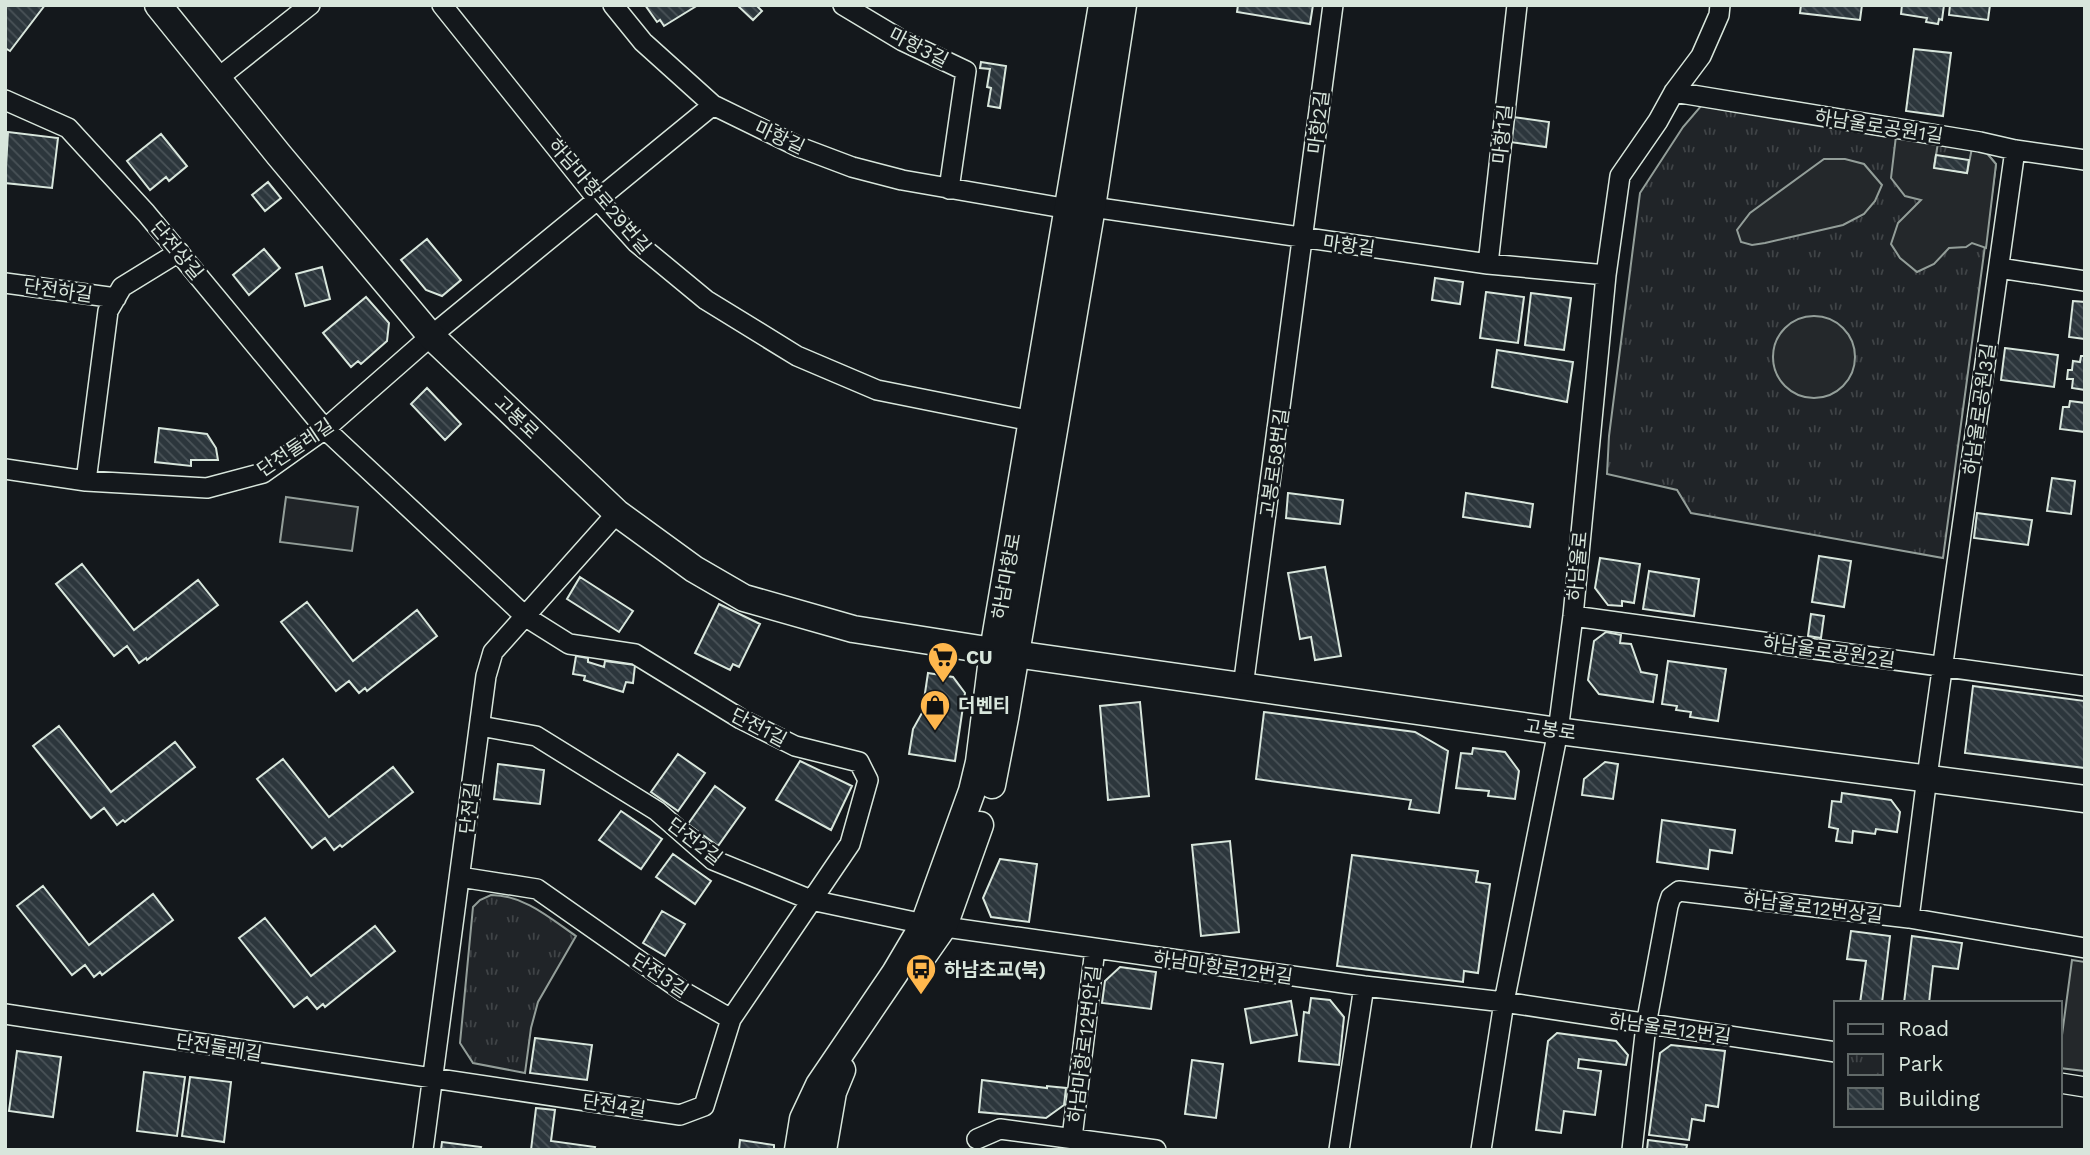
<svg xmlns="http://www.w3.org/2000/svg" width="2090" height="1155" viewBox="0 0 2090 1155" font-family="'Work Sans','Noto Sans KR',sans-serif">
	<defs>
		<pattern id="park-tufts" width="24" height="20" patternUnits="userSpaceOnUse" patternTransform="scale(1.75)"><rect width="24" height="20" fill="#202428"/><path d="M3 7l-1-3M5 7V3M7 7l1-3M15 17l-1-3M17 17v-4M19 17l1-3" fill="none" stroke="#404447"/></pattern>
		<pattern id="building-back-hatch" width="6" height="6" patternUnits="userSpaceOnUse" patternTransform="scale(1.75)"><rect width="6" height="6" fill="#2c363c"/><path d="M-1 5l2 2M0 0l6 6M5-1l2 2" fill="none" stroke="#4a5358"/></pattern>
	</defs>
	<rect width="100%" height="100%" fill="#14181c"/>
	<path fill="#202428" stroke="#939e99" stroke-width="2" d="M286,497L358,507L352,551L280,542Z"/>
	<path fill="url(#park-tufts)" stroke="#939e99" stroke-width="2" d="M1701,106L1985,151L1996,164L1943,558L1691,513L1677,490L1607,474L1609,436L1640,193L1683,127Z
		M491,895C524,895 550,918 576,936L538,1002L531,1028L525,1073L473,1063L460,1043L473,907L480,900Z"/>
	<path fill="#24282b" stroke="#939e99" stroke-width="2" d="M1896,136L1938,143L1934,167L1967,173L1972,148L1985,151L1996,164L1986,248L1972,243L1966,247L1949,248L1934,264L1917,272L1900,258L1891,244L1898,223L1921,200L1905,196L1891,178Z
		M1824,159H1845L1864,164L1882,185L1875,201L1864,214L1843,225L1765,243L1752,245L1741,242L1737,230L1750,213Z
		M1773 357a41 41 0 1 1 82 0a41 41 0 1 1-82 0Z
		M2072,960L2085,962V1071L2060,1068V1050Z"/>
	<path fill="url(#building-back-hatch)" stroke="#d8e6dc" stroke-width="2" d="M5,5H45L10,51L5,48Z
		M645,5H698L664,26L660,20L657,22Z
		M737,5H756L762,11L753,20Z
		M1238,5H1313L1310,24L1237,12Z
		M1801,5H1862L1860,20L1800,13Z
		M1902,5H1944L1942,20L1939,19L1938,24L1926,22L1927,18L1901,14Z
		M1950,5H1990L1988,20L1949,15Z
		M1914,49L1951,53L1943,116L1906,111Z
		M981,62L1006,66L1000,108L988,106L991,88L987,87L990,69L980,68Z
		M1513,117L1549,122L1546,147L1510,142Z
		M8,132L58,138L52,188L5,183Z
		M161,134L187,166L169,181L166,177L150,190L127,161Z
		M1936,155L1969,160L1967,173L1934,168Z
		M268,182L281,198L265,211L252,195Z
		M427,239L461,280L442,296L426,290L401,260Z
		M264,249L280,268L249,295L233,275Z
		M322,267L330,299L305,306L296,274Z
		M1435,278L1463,282L1460,304L1432,300Z
		M1486,292L1524,297L1518,343L1480,338Z
		M1531,293L1571,298L1564,350L1525,345Z
		M366,297L389,323L387,341L361,364L358,361L351,367L323,333Z
		M2073,301L2085,302V339L2069,337Z
		M2005,348L2058,355L2054,387L2001,380Z
		M1497,350L1573,362L1567,402L1492,387Z
		M2081,356H2085V390L2072,388L2073,379H2067L2068,370H2072L2073,361L2080,362Z
		M427,388L461,424L445,440L411,404Z
		M2070,401L2085,403V432L2060,429L2063,407H2069Z
		M159,428L207,434L216,448L218,460H191V466L155,462Z
		M2052,478L2075,481L2071,514L2047,511Z
		M1288,493L1343,500L1340,524L1286,518Z
		M1466,493L1533,504L1530,527L1463,517Z
		M1977,513L2032,520L2028,545L1974,538Z
		M1819,556L1851,561L1844,607L1812,602Z
		M1600,558L1640,564L1634,603L1622,601V606L1608,605L1595,588Z
		M82,564L134,630L198,580L218,605L147,660L146,658L139,663L127,646L114,656L56,584Z
		M1325,567L1341,656L1315,660L1311,637L1300,639L1288,573Z
		M1649,571L1699,579L1694,616L1643,609Z
		M580,577L633,611L619,632L567,599Z
		M307,602L353,661L417,610L437,636L367,691L365,688L359,693L349,681L336,691L281,622Z
		M719,604L760,624L739,667L733,664L730,670L695,653Z
		M1811,614L1824,616L1821,638L1808,636Z
		M1606,632L1621,635L1620,643L1631,644L1641,672L1657,675L1653,702L1599,694L1588,680L1594,641Z
		M576,656L588,658V662L604,667L605,661L635,665L633,683L626,682L623,692L584,680L585,676L573,674Z
		M1668,661L1726,669L1718,721L1690,717L1691,712L1676,710L1677,706L1662,704Z
		M928,673L953,677L965,693L955,761L909,754L913,729L922,713Z
		M1973,686L2085,701V768L1965,753Z
		M1140,702L1149,796L1108,800L1100,706Z
		M1264,712L1415,732L1448,751L1439,813L1409,809L1411,800L1256,779Z
		M59,726L111,792L175,742L195,767L125,822L123,820L117,825L104,808L91,818L33,746Z
		M1473,748L1505,752L1519,771L1515,799L1488,796L1489,791L1456,788L1461,753L1472,754Z
		M678,754L705,773L678,811L651,792Z
		M283,759L329,817L393,767L413,792L342,847L340,845L334,850L325,838L312,848L257,779Z
		M800,761L852,786L831,830L776,800Z
		M1605,762L1618,764L1613,799L1582,795L1584,779Z
		M498,764L544,770L540,804L494,799Z
		M715,786L745,808L718,846L688,824Z
		M1842,793L1891,800L1900,812L1897,832L1876,829L1875,834L1853,831L1852,843L1836,841L1838,829L1829,827L1832,801L1841,802Z
		M621,811L662,839L641,869L599,840Z
		M1662,820L1735,830L1732,853L1710,850L1708,869L1657,862Z
		M1230,841L1239,932L1201,936L1192,845Z
		M673,854L711,881L695,904L656,877Z
		M1352,855L1478,871L1476,882L1490,884L1478,973L1464,971L1463,982L1337,966Z
		M1000,859L1037,864L1029,922L991,917L983,898Z
		M43,886L89,945L153,894L173,920L102,975L100,972L94,977L85,965L72,975L17,906Z
		M662,911L685,924L665,956L643,943Z
		M265,918L311,976L375,926L395,951L325,1007L323,1004L317,1009L307,997L294,1007L239,938Z
		M1851,931L1890,936L1882,1003H1860L1866,961L1847,959Z
		M1912,936L1962,943L1958,969L1933,966L1929,1003H1904Z
		M1120,967L1156,972L1151,1009L1102,1003L1105,981Z
		M1311,998L1330,1000L1344,1017L1339,1065L1299,1061L1304,1012L1309,1013Z
		M1291,1001L1297,1035L1251,1043L1245,1009Z
		M1557,1033L1616,1041L1628,1055L1626,1065L1579,1059L1578,1068L1601,1071L1595,1115L1564,1111L1561,1133L1536,1130L1548,1041Z
		M535,1038L592,1045L587,1080L530,1073Z
		M1671,1045L1725,1051L1718,1107L1706,1105L1704,1121L1692,1119L1689,1140L1649,1135L1660,1053Z
		M17,1051L61,1057L53,1117L9,1111Z
		M1192,1060L1223,1064L1216,1118L1185,1114Z
		M144,1072L185,1077L177,1136L137,1131Z
		M190,1077L231,1082L224,1142L182,1136Z
		M982,1080L1047,1088V1086L1066,1088L1064,1105L1046,1118L979,1112Z
		M536,1108L555,1110L551,1141L595,1147L594,1150H531Z
		M740,1140L774,1145V1150H739Z
		M1648,1140L1687,1145L1686,1150H1647Z
		M442,1142L481,1147L480,1150H441Z"/>
	<g fill="none" stroke-linecap="round" stroke-linejoin="round">
		<g stroke="#d8e6dc" stroke-width="22">
			<path id="street" d="M442,5L598,200L637,243L706,300L797,356L877,390L1032,421
				M613,5L643,42L713,105L799,147L852,167L902,180L1069,209
				M843,5L903,41L966,71L949,189
				M218,78L310,5
				M1674,92L1980,142L2015,150L2085,160
				M5,100L68,128L146,213L325,429L526,617L569,644L635,654L741,719L795,746L859,762L868,780L850,844L731,1019L704,1106L680,1115L5,1014
				M1092,207L1488,264L1606,275
				M1488,264L1517,5
				M1999,268L2085,281
				M5,283L116,298
				M5,469L86,481L207,488L263,473L325,429L431,336L713,105
				M86,481L108,311L122,287L179,252
				M1573,616L2085,686
				M1243,687L1333,5
				M480,726L536,736L657,811L713,860L811,900L924,924L1364,986L1504,1002L1836,1052
				M460,877L537,889L684,992L731,1019
				M1909,918L1927,777L2015,150
				M2060,1083L2085,1087
				M1072,1138L1095,949
				M977,1139L1000,1129L1156,1150
				M423,1150L486,676L493,652L617,513
				M1339,1150L1364,986
				M1481,1150L1504,1002L1558,731L1573,616L1606,275L1620,176L1658,121L1674,92L1701,56L1719,15L1720,5
				M1632,1150L1646,1025L1668,906L1671,897L1679,891L1909,918L2085,948"/>
		</g>
		<g stroke="#d8e6dc" stroke-width="29">
			<path id="secondary" d="M158,5L279,155L431,336L617,513L694,569L744,598L853,629L993,651
				M1015,654L1558,731L2085,799
				M992,785L1005,718L1092,207L1123,5
				M923,956L944,926L980,825
				M798,1150L803,1119L819,1085L895,973L924,924L972,791L979,762L993,651L1102,5
				M823,1150L833,1092L842,1070"/>
		</g>
		<use href="#street" stroke="#14181c" stroke-width="19"/>
		<use href="#secondary" stroke="#14181c" stroke-width="26"/>
	</g>
	<defs>
		<g id="supermarket-pin" transform="scale(1.575)"><path d="M0 17L-7.5 6A9.5 9.5 0 1 1 7.5 6Z" fill="#ffb74d" stroke="#14181c"/><path d="M-6-5.5h2.5l.6 2H6L4.5 2H-2.5L-4.4-4H-6ZM-1.5 3.2a1.3 1.3 0 1 0 .1 0ZM3 3.2a1.3 1.3 0 1 0 .1 0Z" fill="#111"/></g>
		<g id="shop-pin" transform="scale(1.575)"><path d="M0 17L-7.5 6A9.5 9.5 0 1 1 7.5 6Z" fill="#ffb74d" stroke="#14181c"/><path d="M-5-2.5h2.3a2.7 3.5 0 0 1 5.4 0H5L5.5 6h-11ZM-1.5-2.5h3a1.5 2.3 0 0 0-3 0Z" fill="#111"/></g>
		<g id="bus-pin" transform="scale(1.575)"><path d="M0 17L-7.5 6A9.5 9.5 0 1 1 7.5 6Z" fill="#ffb74d" stroke="#14181c"/><path d="M-5-6H5V4H4V6H2V4H-2V6H-4V4H-5ZM-3.5-4V0h7V-4ZM-3.5 1.2v1.5H-2V1.2ZM2 1.2v1.5H3.5V1.2Z" fill="#111"/></g>
	</defs>
	<g fill-rule="evenodd">
		<use href="#supermarket-pin" x="943" y="657"/>
		<use href="#shop-pin" x="935" y="705"/>
		<use href="#bus-pin" x="921" y="969"/>
	</g>
	<g text-anchor="middle" stroke-width="5" stroke-linejoin="round" paint-order="stroke">
		<g font-size="19" fill="#d8e6dc" stroke="#14181c">
			<text transform="translate(919 47) rotate(27)" y="7">마항3길</text>
			<text transform="translate(1318 122) rotate(-83)" y="7">마항2길</text>
			<text transform="translate(1879 126) rotate(9)" y="7">하남울로공원1길</text>
			<text transform="translate(1502 134) rotate(-84)" y="7">마항1길</text>
			<text transform="translate(780 137) rotate(25)" y="7">마항길</text>
			<text transform="translate(600 196) rotate(49)" y="7">하남마항로29번길</text>
			<text transform="translate(1349 245) rotate(8)" y="7">마항길</text>
			<text transform="translate(177 250) rotate(50)" y="7">단전상길</text>
			<text transform="translate(58 290) rotate(8)" y="7">단전하길</text>
			<text transform="translate(1979 409) rotate(-82)" y="7">하남울로공원3길</text>
			<text transform="translate(517 417) rotate(44)" y="7">고봉로</text>
			<text transform="translate(295 447) rotate(-34)" y="7">단전둘레길</text>
			<text transform="translate(1274 463) rotate(-82)" y="7">고봉로58번길</text>
			<text transform="translate(1577 566) rotate(-85)" y="7">하남울로</text>
			<text transform="translate(1006 576) rotate(-80)" y="7">하남마항로</text>
			<text transform="translate(1829 651) rotate(8)" y="7">하남울로공원2길</text>
			<text transform="translate(759 727) rotate(28)" y="7">단전1길</text>
			<text transform="translate(1550 729) rotate(8)" y="7">고봉로</text>
			<text transform="translate(469 808) rotate(-83)" y="7">단전길</text>
			<text transform="translate(695 841) rotate(38)" y="7">단전2길</text>
			<text transform="translate(1813 907) rotate(7)" y="7">하남울로12번상길</text>
			<text transform="translate(1223 967) rotate(8)" y="7">하남마항로12번길</text>
			<text transform="translate(660 975) rotate(34)" y="7">단전3길</text>
			<text transform="translate(1670 1028) rotate(8)" y="7">하남울로12번길</text>
			<text transform="translate(1084 1044) rotate(-83)" y="7">하남마항로12번안길</text>
			<text transform="translate(219 1047) rotate(9)" y="7">단전둘레길</text>
			<text transform="translate(614 1105) rotate(8)" y="7">단전4길</text>
		</g>
		<g font-size="19" font-weight="bold" fill="#d8e6dc" stroke="#14181c" text-anchor="start">
			<text x="966" y="664">CU</text>
			<text x="958" y="712">더벤티</text>
			<text x="944" y="976">하남초교(북)</text>
		</g>
	</g>
	<rect width="2090" height="1155" fill="none" stroke="#d8e6dc" stroke-width="14"/>
	<rect x="1834" y="1001" width="228" height="126" fill="#14181c" stroke="#626a69" stroke-width="2"/>
	<rect x="1848" y="1024" width="35" height="10" fill="#14181c" stroke="#626a69" stroke-width="2"/>
	<text x="1898" y="1036" font-size="21" fill="#d8e6dc">Road</text>
	<rect x="1848" y="1054" width="35" height="21" fill="url(#park-tufts)" stroke="#626a69" stroke-width="2"/>
	<text x="1898" y="1071" font-size="21" fill="#d8e6dc">Park</text>
	<rect x="1848" y="1088" width="35" height="21" fill="url(#building-back-hatch)" stroke="#626a69" stroke-width="2"/>
	<text x="1898" y="1106" font-size="21" fill="#d8e6dc">Building</text>
</svg>
